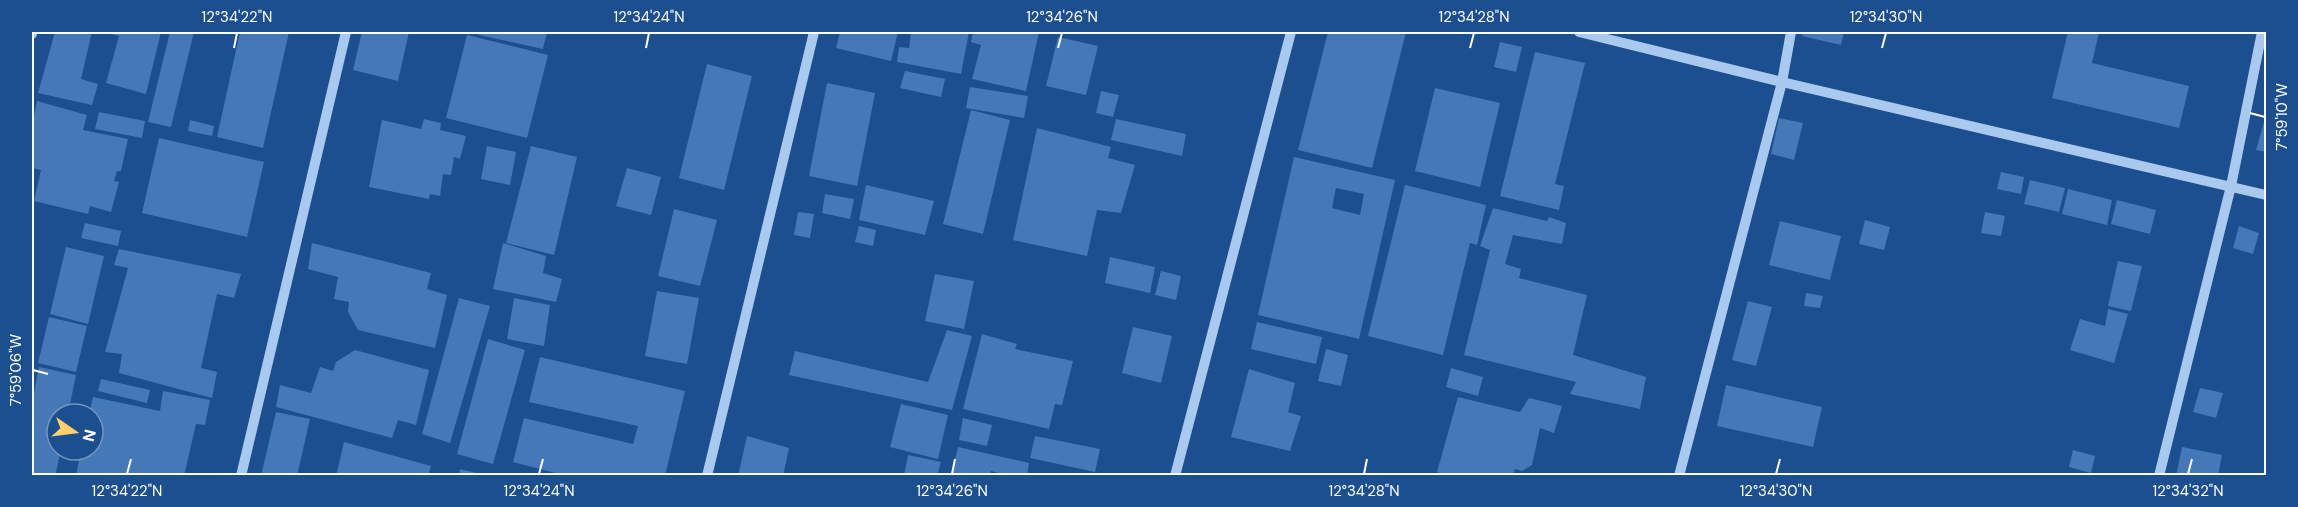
<svg xmlns="http://www.w3.org/2000/svg" width="2298" height="507" viewBox="0 0 2298 507" font-family="'DM Sans',sans-serif">
	<rect width="100%" height="100%" fill="#1b4f8f"/>
	<path fill="#4478b7" fill-rule="evenodd" d="M55,32H92L81,79L98,84L92,105L38,93Z
		M103,32H161L146,94L106,83L119,36Z
		M170,32H194L171,127L148,122Z
		M240,32H289L263,148L217,137Z
		M362,32H409L398,81L353,70Z
		M480,32H547L543,49L479,35Z
		M840,32H898L891,61L836,48Z
		M911,32H969L961,74L897,62L899,47L909,48Z
		M973,32H1039L1026,91L972,79L981,45L971,42Z
		M1328,32H1406L1372,168L1298,150Z
		M1803,32H1844L1841,45L1802,36Z
		M2068,32H2099L2092,63L2189,86L2179,128L2052,98Z
		M467,35L548,55L527,138L446,118Z
		M1058,37L1098,46L1086,95L1046,86Z
		M1500,42L1522,47L1516,72L1494,67Z
		M1535,52L1585,63L1555,184L1564,186L1559,210L1500,196Z
		M707,64L752,76L724,190L679,178Z
		M905,71L945,79L941,97L900,88Z
		M827,83L875,93L857,186L809,176Z
		M970,87L1028,96L1024,118L966,108Z
		M1435,88L1500,103L1480,187L1415,171Z
		M1101,91L1119,95L1113,117L1096,113Z
		M37,101L87,115L83,130L128,139L121,171H117L114,181L119,182L111,212L90,206L88,214L34,201L41,170L32,168V126Z
		M971,110L1010,120L983,234L943,224Z
		M99,112L145,121L142,138L95,129Z
		M2266,115V152L2256,150Z
		M1779,118L1803,123L1794,160L1771,154Z
		M424,119L441,123L440,130L466,136L460,159L454,157L451,175L443,174L440,196L430,194L429,199L369,187L382,120L421,129Z
		M1116,119L1186,134L1182,156L1111,140Z
		M190,120L214,126L212,136L188,131Z
		M1037,128L1111,147L1108,158L1135,165L1121,213L1097,210L1087,256L1013,240Z
		M159,138L264,162L247,237L142,213Z
		M487,146L516,152L510,185L481,179Z
		M531,146L577,157L554,255L506,243Z
		M1294,157L1395,180L1359,339L1258,315ZM1336,188L1364,194L1360,215L1332,208Z
		M627,168L661,177L651,215L616,206Z
		M2001,172L2024,177L2021,194L1997,189Z
		M2030,180L2065,188L2059,212L2024,204Z
		M866,185L934,201L925,235L859,220Z
		M1405,185L1486,205L1477,245L1470,243L1443,355L1368,336Z
		M2068,189L2112,200L2107,225L2062,214Z
		M825,194L854,199L850,219L822,213Z
		M2117,200L2156,210L2150,234L2111,224Z
		M1493,208L1547,221L1549,217L1566,223L1562,244L1513,235L1505,264L1521,269L1519,278L1587,295L1573,355L1646,377L1640,409L1570,394L1576,382L1464,355L1490,250L1480,246Z
		M674,209L717,220L700,286L658,276Z
		M798,212L814,214L810,238L794,235Z
		M1985,212L2005,216L2001,236L1981,233Z
		M1865,220L1890,227L1884,250L1859,244Z
		M1780,221L1841,236L1830,280L1769,265Z
		M85,223L121,231L118,246L81,238Z
		M859,226L876,230L873,246L855,242Z
		M2239,226L2259,233L2253,254L2233,248Z
		M312,243L431,273L427,289L447,295L435,348L358,330L348,312L349,302L334,299L338,277L308,269Z
		M503,243L546,256L543,273L562,279L556,302L493,289Z
		M66,247L104,256L88,324L50,314Z
		M119,249L241,274L234,298L217,294L201,368L217,372L212,398L119,373L122,354L105,352L128,268L114,265Z
		M1110,257L1155,267L1150,293L1105,283Z
		M2118,261L2142,266L2131,311L2108,306Z
		M1161,271L1181,276L1176,300L1155,295Z
		M935,274L974,281L964,329L925,321Z
		M657,291L699,298L687,364L645,356Z
		M1806,293L1823,296L1820,308L1804,306Z
		M459,298L490,306L450,443L422,434Z
		M514,298L550,305L544,346L507,339Z
		M1748,301L1772,307L1756,366L1732,360Z
		M2108,309L2128,314L2114,363L2070,350L2080,319L2105,326Z
		M49,317L87,326L76,372L38,363Z
		M1257,322L1322,337L1316,364L1251,349Z
		M1133,327L1172,336L1161,383L1122,373Z
		M947,330L972,336L952,410L789,375L795,351L928,382Z
		M982,334L1017,344L1015,349L1073,361L1062,405L1055,404L1049,429L963,409Z
		M488,339L525,350L493,464L457,454Z
		M1326,349L1348,355L1341,386L1318,381Z
		M355,350L429,370L416,425L398,420L392,438L276,407L280,385L311,393L320,367L333,371L336,362Z
		M540,357L685,391L665,476H567L513,462L524,418L633,444L638,426L529,402Z
		M39,367L76,375L68,414H57V450H61L55,476H32V402Z
		M1451,368L1483,377L1478,396L1446,387Z
		M1249,369L1295,383L1288,412L1301,416L1290,451L1231,437Z
		M101,379L150,390L147,403L98,391Z
		M1726,385L1822,407L1813,447L1717,426Z
		M2200,388L2223,393L2216,418L2193,412Z
		M163,391L210,400L205,425L196,424L184,476H76L81,450H93V414H89L93,397L160,411Z
		M1458,397L1520,412L1529,398L1562,406L1554,433L1540,428L1532,465L1522,471L1515,469L1513,476H1447L1437,472Z
		M901,404L948,415L938,459L890,447Z
		M276,412L310,419L297,476H261Z
		M963,418L992,425L987,446L959,440Z
		M747,436L789,448L783,476H738Z
		M1035,436L1100,449L1095,472L1030,458Z
		M344,442L431,466L428,476H336Z
		M958,447L1029,463L1027,476H1010L991,471L990,476H951Z
		M2182,447L2222,455L2218,476H2176Z
		M2073,450L2095,456L2091,473L2069,467Z
		M908,455L941,462L937,476H904Z
		M460,469L485,475V476H459Z"/>
	<g fill="none" stroke-linecap="round" stroke-linejoin="round">
		<path stroke="#a9c9ee" stroke-width="10" d="M1579,32L1782,82L2266,195
			M32,34V32
			M241,476L346,32
			M707,476L814,32
			M1175,476L1291,32
			M1679,476L1782,82L1791,32
			M2159,476L2231,186L2262,32"/>
	</g>
	<path fill="none" stroke="#fff" stroke-width="2" d="M234,48L237,33M646,48L649,33M1058,48L1062,33M1470,48L1474,33M1882,48L1886,33M2250,113L2265,117M33,370L48,374M127,474L131,459M539,474L543,459M952,474L955,459M1364,474L1367,459M1776,474L1780,459M2188,474L2192,459"/>
	<rect width="2298" height="507" fill="none" stroke="#1b4f8f" stroke-width="66"/>
	<g transform="translate(75 432) rotate(104)"><circle r="28" fill="#1b4f8f" stroke="#7695bc" stroke-width="1.5"/>
	<path d="M0-4.5L10 22L0 15L-10 22Z" fill="#ffd166"/>
	<text y="-9" font-size="16" font-weight="bold" text-anchor="middle" fill="#ffffff">N</text>
	</g>
	<rect x="33" y="33" width="2232" height="441" fill="none" stroke="#fff" stroke-width="2"/>
	<g font-size="15" text-anchor="middle" fill="#fff">
		<text x="237" y="22">12°34'22"N</text>
		<text x="649" y="22">12°34'24"N</text>
		<text x="1062" y="22">12°34'26"N</text>
		<text x="1474" y="22">12°34'28"N</text>
		<text x="1886" y="22">12°34'30"N</text>
		<text transform="translate(2282 117) rotate(-90)" y="5">7°59'10"W</text>
		<text transform="translate(16 370) rotate(-90)" y="5">7°59'06"W</text>
		<text x="127" y="496">12°34'22"N</text>
		<text x="539" y="496">12°34'24"N</text>
		<text x="952" y="496">12°34'26"N</text>
		<text x="1364" y="496">12°34'28"N</text>
		<text x="1776" y="496">12°34'30"N</text>
		<text x="2188" y="496">12°34'32"N</text>
	</g>
</svg>
